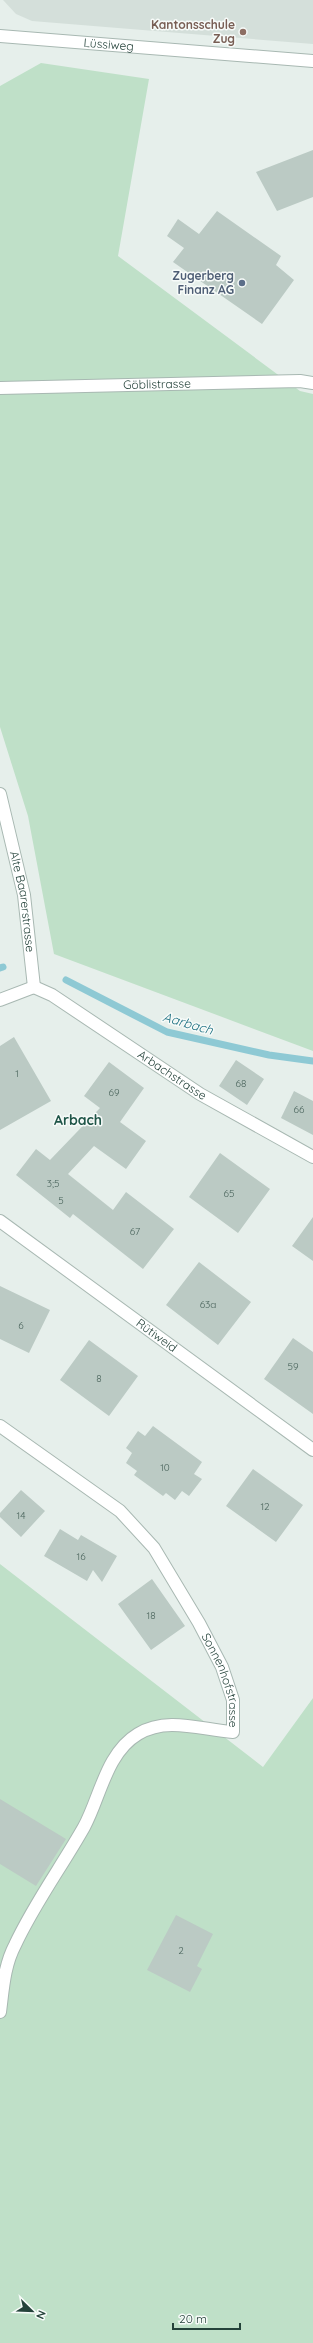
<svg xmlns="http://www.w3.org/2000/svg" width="313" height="2343" viewBox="0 0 313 2343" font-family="Quicksand,sans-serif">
	<rect width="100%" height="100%" fill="#e6efeb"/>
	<path fill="#d4dfda" d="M3,0H313V44L32,21L16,14Z"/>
	<path fill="#bfe0c8" d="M41,63L149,79L118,256L300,391L313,394V1051L54,954L28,816L0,727V86Z
		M0,1564L263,1767L313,1698V2343H0Z"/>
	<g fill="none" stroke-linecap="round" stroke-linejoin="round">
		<path stroke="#8ec9d4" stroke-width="7" d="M0,968L3,967
			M66,980L167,1032L269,1055L313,1061"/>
	</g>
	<path fill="#bbcac4" d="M313,150V197L277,211L256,172Z
		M217,211L281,256L276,265L294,280L262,324L173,262L184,248L167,236L178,219L199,234Z
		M14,1037L51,1101L0,1130V1046Z
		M236,1060L264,1079L247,1105L219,1086Z
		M109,1062L144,1088L120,1122L146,1141L126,1169L94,1146L68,1174L113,1210L126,1192L174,1229L143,1269L73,1214L70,1218L16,1175L36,1149L50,1160L100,1108L84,1096Z
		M294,1091L313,1101V1135L281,1118Z
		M220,1153L270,1189L238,1233L189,1197Z
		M313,1217V1261L292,1246Z
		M199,1262L251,1302L218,1345L166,1305Z
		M0,1286L50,1310L29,1353L0,1339Z
		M293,1338L313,1352V1414L264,1379Z
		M89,1340L138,1376L109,1416L60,1380Z
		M153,1426L202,1462L194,1474L202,1479L189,1496L182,1491L175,1500L166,1493L163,1496L134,1475L137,1471L126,1463L132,1453L126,1448L138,1431L145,1436Z
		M253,1469L303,1505L276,1542L226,1506Z
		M21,1490L45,1511L21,1537L0,1517V1513Z
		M60,1529L78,1540L81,1535L117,1556L102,1582L93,1570L87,1581L44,1556Z
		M152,1579L185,1626L151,1650L118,1604Z
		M0,1799L66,1839L36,1886L0,1864Z
		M176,1915L213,1934L197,1966L202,1969L190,1992L147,1970Z"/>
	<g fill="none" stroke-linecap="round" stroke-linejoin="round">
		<g stroke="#a8b8b2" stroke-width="14">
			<g id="minor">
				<path id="s1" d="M0,36L313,61"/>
				<path id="s2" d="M0,388L300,381L313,383"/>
				<path id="s3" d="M0,794L24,895L34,987"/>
				<path id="s4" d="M34,987L52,995L200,1094L313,1157"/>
				<path d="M0,1000L34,987"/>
				<path id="s5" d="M0,1221L313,1450"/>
				<path id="s6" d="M0,1426L120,1511L154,1548L199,1623L222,1667L233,1700V1732C202,1730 167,1716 138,1734C106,1753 100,1798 84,1827C62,1866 34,1904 15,1945C4,1966 3,1989 0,2012"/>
			</g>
		</g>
		<use href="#minor" stroke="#fff" stroke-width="12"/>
	</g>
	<circle fill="#8d6e63" stroke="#f7fbf9" stroke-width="1.5" cx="243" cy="32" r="4"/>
	<circle fill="#5c6f8a" stroke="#f7fbf9" stroke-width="1.5" cx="242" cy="283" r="4"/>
	<g text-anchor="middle" stroke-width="3" stroke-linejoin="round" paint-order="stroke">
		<g font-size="10" fill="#4a645c">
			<text x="17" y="1077">1</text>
			<text x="241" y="1087">68</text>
			<text x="114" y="1096">69</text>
			<text x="299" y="1113">66</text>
			<text x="53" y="1187">3;5</text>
			<text x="229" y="1197">65</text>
			<text x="61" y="1204">5</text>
			<text x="135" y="1235">67</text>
			<text x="208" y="1308">63a</text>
			<text x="21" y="1329">6</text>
			<text x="293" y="1370">59</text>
			<text x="99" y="1382">8</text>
			<text x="165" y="1471">10</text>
			<text x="265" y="1510">12</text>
			<text x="21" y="1519">14</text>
			<text x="81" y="1560">16</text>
			<text x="151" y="1619">18</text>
			<text x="181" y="1954">2</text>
		</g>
		<g font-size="12" font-weight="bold" fill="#785e54" stroke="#f7fbf9" text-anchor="end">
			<text x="235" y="29">Kantonsschule<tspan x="235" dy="14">Zug</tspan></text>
		</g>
		<g font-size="12" fill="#24423a" stroke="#f7fbf9">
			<text dy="4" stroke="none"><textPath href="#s1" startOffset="109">Lüssiweg</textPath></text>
			<text dy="4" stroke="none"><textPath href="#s2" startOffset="157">Göblistrasse</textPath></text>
			<text dy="4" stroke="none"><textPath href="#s3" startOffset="110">Alte Baarerstrasse</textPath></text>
			<text dy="4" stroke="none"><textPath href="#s4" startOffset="164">Arbachstrasse</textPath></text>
			<text dy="4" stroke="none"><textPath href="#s5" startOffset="194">Rütiweid</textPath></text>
			<text dy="4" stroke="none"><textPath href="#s6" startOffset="347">Sonnenhofstrasse</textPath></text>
		</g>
		<g font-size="12" font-weight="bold" fill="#4e5e75" stroke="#f7fbf9" text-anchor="end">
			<text x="234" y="280">Zugerberg<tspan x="234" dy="14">Finanz AG</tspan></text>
		</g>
		<g font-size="13" font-style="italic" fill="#1c6f80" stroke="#f7fbf9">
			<text transform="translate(188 1023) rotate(16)" y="5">Aarbach</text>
		</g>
		<g font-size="14" font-weight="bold" fill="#1f5548" stroke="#f7fbf9">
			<text x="78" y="1125">Arbach</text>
		</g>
	</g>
	<g transform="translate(32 2311) rotate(113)" stroke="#f7fbf9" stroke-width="3" paint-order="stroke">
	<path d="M0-3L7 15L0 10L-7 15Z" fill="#24423a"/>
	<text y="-6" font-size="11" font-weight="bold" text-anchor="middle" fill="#24423a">N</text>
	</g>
	<path d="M173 2323v6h67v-6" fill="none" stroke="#24423a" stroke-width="2"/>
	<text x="179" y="2323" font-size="12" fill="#24423a" stroke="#f7fbf9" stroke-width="3" paint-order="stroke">20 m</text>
</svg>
